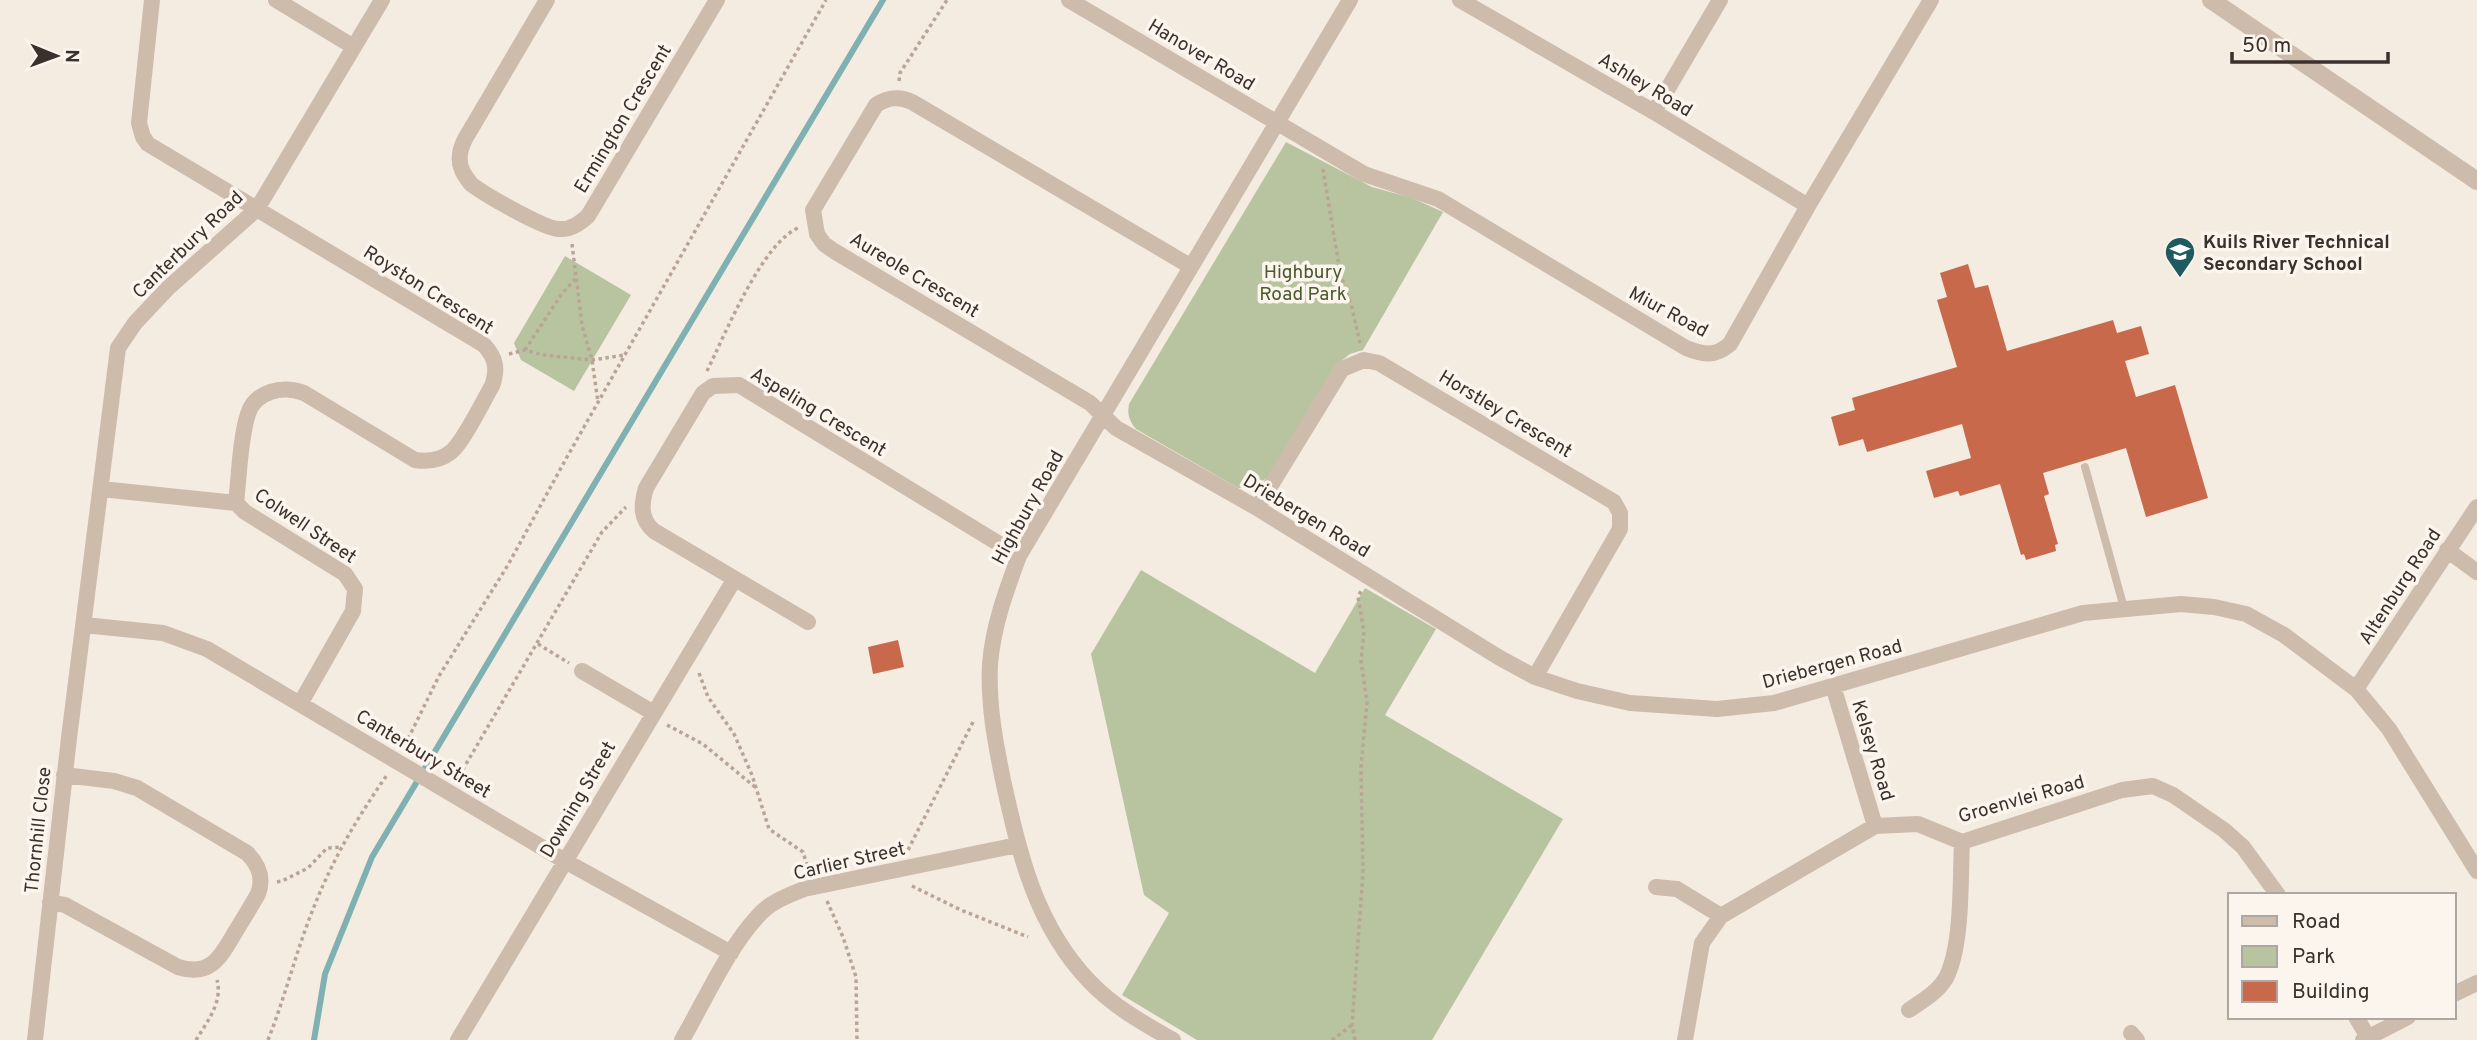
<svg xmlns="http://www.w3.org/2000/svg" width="2477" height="1040" viewBox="0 0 2477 1040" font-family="Overpass,sans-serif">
	<rect width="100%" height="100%" fill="#f4ebe1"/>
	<path fill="#b8c4a0" d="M1286,142L1372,187L1412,198L1443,212L1363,350L1350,354L1336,365L1267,478L1251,488H1238L1136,429C1129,421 1127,414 1129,404Z
		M565,256L631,295L574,391L521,360L514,343Z
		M1141,570L1315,673L1365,588L1436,629L1385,715L1563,819L1432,1040H1197L1122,995L1169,913L1144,895L1091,654Z"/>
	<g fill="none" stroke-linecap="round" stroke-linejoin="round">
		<path stroke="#7fb0b2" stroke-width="6" d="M314,1040L325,974L372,857L883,0"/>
	</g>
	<path fill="#c8694b" d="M1968,264L1975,288L1988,285L2007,351L2113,320L2117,333L2141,326L2149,354L2125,361L2136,397L2175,385L2208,498L2146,517L2126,448L2043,473L2049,494L2044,496L2058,544L2055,545L2056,551L2026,560L2024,554L2021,555L2000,484L1960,496L1958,491L1934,498L1926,471L1971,458L1962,424L1867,452L1863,439L1839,446L1831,417L1855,410L1852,398L1957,367L1937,300L1947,297L1940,273Z
		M898,640L904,667L873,674L868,647Z"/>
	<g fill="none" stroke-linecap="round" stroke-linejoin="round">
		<path stroke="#b9a596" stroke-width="3.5" stroke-dasharray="3.5 3.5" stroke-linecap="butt" d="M899,81L900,73L947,0
			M1323,169L1340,272L1352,308L1360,343
			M572,244L582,325L592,360L598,402
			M525,350L561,295L576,278
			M509,354L525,350L543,355L592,360L625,355
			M707,371C726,333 762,242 800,227
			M538,644L569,663
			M699,673L708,697L734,734L752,775L769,829L803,852L809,871
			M667,725L703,744L755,787
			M405,745L439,676L508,565L567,457L826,0
			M459,776L602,532L626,507
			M908,850L974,720
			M277,882L282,881L308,868L327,848L342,847
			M912,886L961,910L1028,937
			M827,901L843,937L856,977L857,1040
			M196,1040C207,1022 223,1002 217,980
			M268,1040C286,995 297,947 316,902C334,857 359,815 387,775
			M1332,1040L1352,1025
			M1355,1040L1352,1025L1363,873L1361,767L1367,702L1361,661L1364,632L1358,597L1361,591"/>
		<path stroke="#cdbbac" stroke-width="8" d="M2085,467L2124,608"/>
		<path stroke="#cdbbac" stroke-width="16" d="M152,0L139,123L143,137L148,144L484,345C496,358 498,369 492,386C483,401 464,441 451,452C441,460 428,462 415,460L304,393C283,385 255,391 248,414C240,438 239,478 236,503
			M276,0L354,47
			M547,0L465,139C460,149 457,159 462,170C464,175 468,180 471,184C484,194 544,229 559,229C571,230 580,223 588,216L717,0
			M1069,0L1364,174L1438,199L1686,348C1704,355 1715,357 1730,344L1808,206L1931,0
			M1460,0L1654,112L1808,206
			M1654,112L1720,0
			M1190,266L912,102C899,96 888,97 876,105L813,210L817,234L824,244L834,251L1090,403L1116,428L1257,508L1500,658L1535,677L1577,691L1630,703L1717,709L1774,703L2083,613L2181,604L2214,607L2246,614L2284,635L2356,689L2389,729L2477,871
			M101,489L236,503L245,512L345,574L355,589L353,611L300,704
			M1257,508L1342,369L1364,360L1379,363L1614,502L1620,513V529L1535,677
			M2447,550L2477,572
			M808,622L654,531C640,519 641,505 646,488L703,393L713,386L739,385L1019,556
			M84,625L163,633L207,649L565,861L731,953
			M582,671L652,712
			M1833,686L1875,826
			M2356,689L2477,507
			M1656,887L1677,889L1721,916
			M50,902L65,905L178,967C210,977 220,958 234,934C242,921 250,908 258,894C264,878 259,865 247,853L137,788L114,781L64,775
			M2454,994L2477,983
			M1909,1010C1922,1001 1938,992 1946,978C1963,945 1960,879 1962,842
			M2356,1017L2368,1037
			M2131,1033L2137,1040
			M35,1040L69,738L118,348L135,323L168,288L257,209L382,0
			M458,1040L734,580
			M682,1040C704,1002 728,948 758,916C770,902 787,896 804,889L1017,845
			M1173,1040C1143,1023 1114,1007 1090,982C1036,926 1019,854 1003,780C995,741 988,704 990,664C993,626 1006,591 1019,556L1350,0
			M1685,1040L1702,943L1721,916L1875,826L1918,824L1962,842L2122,790L2153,786L2173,795L2224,830L2243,847L2278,895
			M2363,1040L2408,1017"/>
		<path stroke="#cdbbac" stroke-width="18" d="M2211,0L2477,181"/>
	</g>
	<defs>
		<g id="school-pin" transform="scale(1.575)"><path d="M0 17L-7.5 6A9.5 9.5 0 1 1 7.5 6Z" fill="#1f5a5e" stroke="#fbf5ee"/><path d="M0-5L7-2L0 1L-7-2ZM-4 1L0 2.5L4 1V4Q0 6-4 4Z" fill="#fff"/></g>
	</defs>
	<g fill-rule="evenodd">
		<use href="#school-pin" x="2180" y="252"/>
	</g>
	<g text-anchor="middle" stroke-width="7" stroke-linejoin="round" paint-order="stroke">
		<g font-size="19" fill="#3b302b" stroke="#fbf5ee">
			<text transform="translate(1202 54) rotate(31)" y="7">Hanover Road</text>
			<text transform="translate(1646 84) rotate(31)" y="7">Ashley Road</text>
			<text transform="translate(622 118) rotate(-59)" y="7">Ermington Crescent</text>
			<text transform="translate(187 244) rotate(-44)" y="7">Canterbury Road</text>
			<text transform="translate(915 274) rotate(31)" y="7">Aureole Crescent</text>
			<text transform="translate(429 289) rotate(32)" y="7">Royston Crescent</text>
			<text transform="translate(1669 311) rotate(28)" y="7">Miur Road</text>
			<text transform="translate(819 411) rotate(31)" y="7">Aspeling Crescent</text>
			<text transform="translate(1506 413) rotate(31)" y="7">Horstley Crescent</text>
			<text transform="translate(1027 507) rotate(-61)" y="7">Highbury Road</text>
			<text transform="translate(1307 515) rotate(31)" y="7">Driebergen Road</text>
			<text transform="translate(306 525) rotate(34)" y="7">Colwell Street</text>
			<text transform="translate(2399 586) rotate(-57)" y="7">Altenburg Road</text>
			<text transform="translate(1832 663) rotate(-15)" y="7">Driebergen Road</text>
			<text transform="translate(1874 750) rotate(73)" y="7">Kelsey Road</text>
			<text transform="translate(424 753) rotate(31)" y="7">Canterbury Street</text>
			<text transform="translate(2021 798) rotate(-16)" y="7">Groenvlei Road</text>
			<text transform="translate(577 799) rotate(-60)" y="7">Downing Street</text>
			<text transform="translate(37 830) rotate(-84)" y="7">Thornhill Close</text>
			<text transform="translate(849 860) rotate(-13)" y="7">Carlier Street</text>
		</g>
		<g font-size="19" font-weight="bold" fill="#3b302b" stroke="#fbf5ee" text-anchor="start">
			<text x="2203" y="248">Kuils River Technical<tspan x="2203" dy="22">Secondary School</tspan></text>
		</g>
		<g font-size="19" fill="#4a5a2e" stroke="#fbf5ee">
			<text x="1303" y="278">Highbury<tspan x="1303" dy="22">Road Park</tspan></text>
		</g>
	</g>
	<rect x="2228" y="893" width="228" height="126" fill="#fbf5ee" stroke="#aea6a0" stroke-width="2"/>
	<rect x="2242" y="916" width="35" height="10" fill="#cdbbac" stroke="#aea6a0" stroke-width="2"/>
	<text x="2292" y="928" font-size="21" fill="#3b302b">Road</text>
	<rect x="2242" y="946" width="35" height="21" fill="#b8c4a0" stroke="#aea6a0" stroke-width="2"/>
	<text x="2292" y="963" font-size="21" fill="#3b302b">Park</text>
	<rect x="2242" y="981" width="35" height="21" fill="#c8694b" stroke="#aea6a0" stroke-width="2"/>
	<text x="2292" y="998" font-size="21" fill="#3b302b">Building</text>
	<g transform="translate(56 56) rotate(91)" stroke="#fbf5ee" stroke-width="5" paint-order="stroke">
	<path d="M0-5L12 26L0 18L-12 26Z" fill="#3b302b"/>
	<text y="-10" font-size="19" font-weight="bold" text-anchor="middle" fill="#3b302b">N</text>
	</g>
	<path d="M2232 52v10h156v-10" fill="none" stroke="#3b302b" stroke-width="3.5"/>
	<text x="2242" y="52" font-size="21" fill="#3b302b" stroke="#fbf5ee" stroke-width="5" paint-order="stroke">50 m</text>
</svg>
